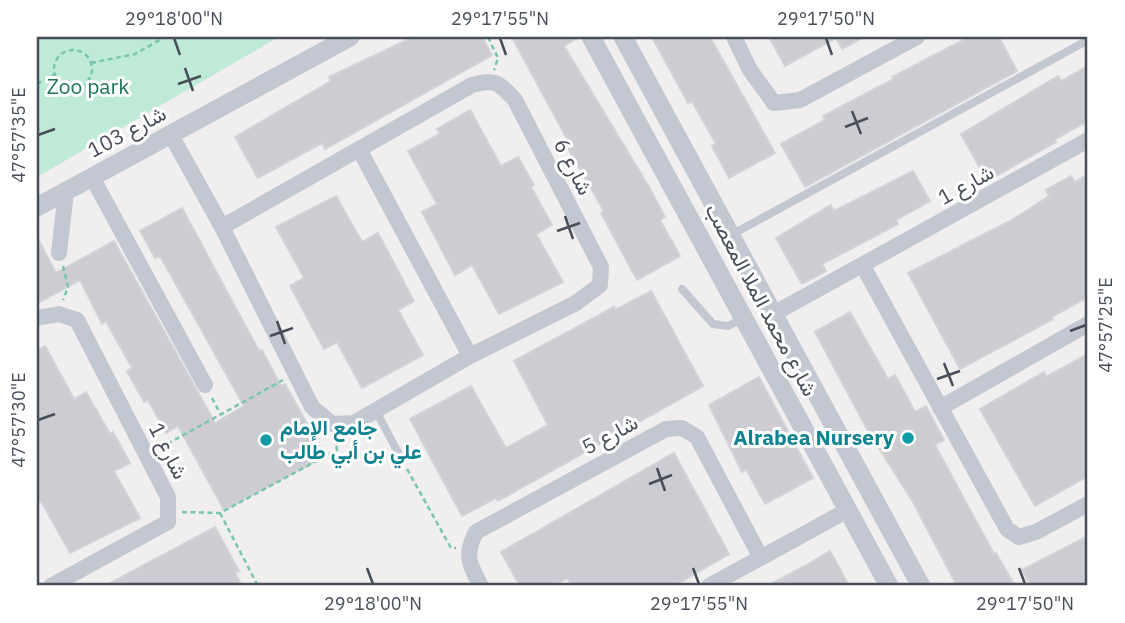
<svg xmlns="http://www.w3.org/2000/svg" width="1125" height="623" viewBox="0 0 1125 623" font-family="'IBM Plex Sans',Vazirmatn,sans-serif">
	<rect width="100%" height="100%" fill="#f0eeee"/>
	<path fill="#bfead8" d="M37,37H279L37,177Z"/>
	<path fill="#ccccd2" stroke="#d2d3d9" stroke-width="2" d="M413,37H482L492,55L325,149L322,143L258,178L235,137L331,81L329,77Z
		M512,37H579L564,46L649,187L665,217L660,220L680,256L637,280L601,213L604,211L565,143L568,141Z
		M652,37H710L775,153L729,178L712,146L716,144L692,101L688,103Z
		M769,37H864L842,49L836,38L785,66Z
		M969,37H999L1017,71L805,187L781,144L825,120L823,116L894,79L892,77Z
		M1088,66V121L1055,139L1056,142L987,181L961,134L1058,76L1061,81Z
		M470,110L501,166L518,157L534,185L531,187L552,225L536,234L563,282L499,314L472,265L455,275L422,212L437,204L408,151L440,134L437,129Z
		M913,171L930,201L896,220L898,224L822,264L826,271L802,284L776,238L831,205L834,211Z
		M1088,174V297L1052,317L1053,319L960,369L908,273L1012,220L1049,196L1046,190L1071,176L1075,182Z
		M336,196L362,242L378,233L414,301L398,310L423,355L362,388L337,342L324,349L290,286L304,278L276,227Z
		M182,208L259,351L262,350L281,386L285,384L325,456L224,510L178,426L166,433L148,400L144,402L127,371L132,368L106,321L102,324L80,280L40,302L37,297V237L56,273L114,241L215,423L244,406L160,256L155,258L140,231Z
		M651,291L703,386L498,501L496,498L462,516L410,419L471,386L506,448L548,425L514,361L614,307L615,310Z
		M850,312L888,379L895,375L915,412L926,406L944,440L935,445L994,554L996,553L1015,586H957L913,502L867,429L815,332Z
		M45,346L74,399L86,392L110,434L113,432L130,463L114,471L140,518L70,553L41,501L37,503V351Z
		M1088,354V476L1035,506L980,409L1044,372L1046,377Z
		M759,377L813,478L765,504L746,469L742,472L709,405Z
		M674,453L729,554L674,586H572L567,578L552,586H520L501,552Z
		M215,527L239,571L235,573L242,586H105Z
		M1088,536V586H1031L1022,570Z
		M830,551L849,586H767L803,567Z"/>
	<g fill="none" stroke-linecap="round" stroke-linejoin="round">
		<path stroke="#7bc5ae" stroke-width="2.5" stroke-dasharray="5 3.5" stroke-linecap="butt" d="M488,37L498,58L494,70
			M54 69a19 19 0 1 1 38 0a19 19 0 1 1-38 0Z
			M91,63L135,54L165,37
			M37,84L55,74
			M63,266L68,287L63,300
			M212,398L221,415
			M160,448L283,380
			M407,469L451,548H456
			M182,512L220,513L337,450L335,438
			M220,513L258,586"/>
		<path stroke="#c2c7d2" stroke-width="8" d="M731,235L1088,40
			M682,289L713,324L728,326L744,318
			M376,411L402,460"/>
		<path stroke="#c2c7d2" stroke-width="16" d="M734,37L750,70L774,103L800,100L917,37
			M171,135L222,227L312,407L332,424L354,423L470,356L576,303L600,285L601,267L515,100C498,82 496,79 472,85L222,227
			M359,149L470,356
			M92,177L205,385
			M59,253L66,191
			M863,266L1007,529L1019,537L1036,532L1088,504
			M775,313L1088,140
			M37,318L59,314L77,320L168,497V522L51,586
			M940,408L1088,324
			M481,586C469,564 464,555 476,532L666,429L682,428L697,437L761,558
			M709,586L848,510"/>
		<path stroke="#c2c7d2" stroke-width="19" d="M591,37L889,586
			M623,37L921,586
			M37,207L350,37"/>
	</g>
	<path fill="none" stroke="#484e59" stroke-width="2.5" d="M174,38L180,55M500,38L506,55M826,38L832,55M185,68L193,91M178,84L201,76M852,111L861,134M845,127L868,118M38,135L55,129M565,216L573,239M557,231L580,223M277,321L285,344M1070,331L1086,325M270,336L293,328M944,363L953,386M937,379L960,371M38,420L55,414M657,468L665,491M649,484L672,475M367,568L373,584M693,568L699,584M1019,568L1025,584"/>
	<g fill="#0f9aa8" stroke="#fff" stroke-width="2.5">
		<circle cx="908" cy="438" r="7"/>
		<circle cx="266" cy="440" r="7"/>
	</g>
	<g text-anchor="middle" stroke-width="6" stroke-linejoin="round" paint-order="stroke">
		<g font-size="21" fill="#1f7459" stroke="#fff">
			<text x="88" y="94">Zoo park</text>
		</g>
		<g font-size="21" fill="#484e59" stroke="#fff">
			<text transform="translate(127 132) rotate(-28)" y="7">شارع 103</text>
			<text transform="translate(573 167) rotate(63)" y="7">شارع 6</text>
			<text transform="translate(966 185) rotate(-29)" y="7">شارع 1</text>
			<text transform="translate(761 300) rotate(62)" y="7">شارع محمد الملا المعصب</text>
			<text transform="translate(610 435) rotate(-28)" y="7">شارع 5</text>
			<text transform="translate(168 451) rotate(63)" y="7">شارع 1</text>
		</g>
		<g font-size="21" font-weight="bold" fill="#0d838f" stroke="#fff" text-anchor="start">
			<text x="280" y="435">جامع الإمام<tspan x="280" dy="24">علي بن أبي طالب</tspan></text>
			<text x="894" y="445" text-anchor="end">Alrabea Nursery</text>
		</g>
	</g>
	<rect width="1125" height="623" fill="none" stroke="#ffffff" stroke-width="77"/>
	<rect x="38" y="38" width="1048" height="546" fill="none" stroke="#484e59" stroke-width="2.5"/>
	<g font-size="18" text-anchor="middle" fill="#484e59">
		<text x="174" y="25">29°18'00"N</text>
		<text x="500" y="25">29°17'55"N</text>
		<text x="826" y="25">29°17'50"N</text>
		<text transform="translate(19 135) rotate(-90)" y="6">47°57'35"E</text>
		<text transform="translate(1106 325) rotate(-90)" y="6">47°57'25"E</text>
		<text transform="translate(19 420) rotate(-90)" y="6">47°57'30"E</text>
		<text x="373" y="610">29°18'00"N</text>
		<text x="699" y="610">29°17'55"N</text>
		<text x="1025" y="610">29°17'50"N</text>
	</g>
</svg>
